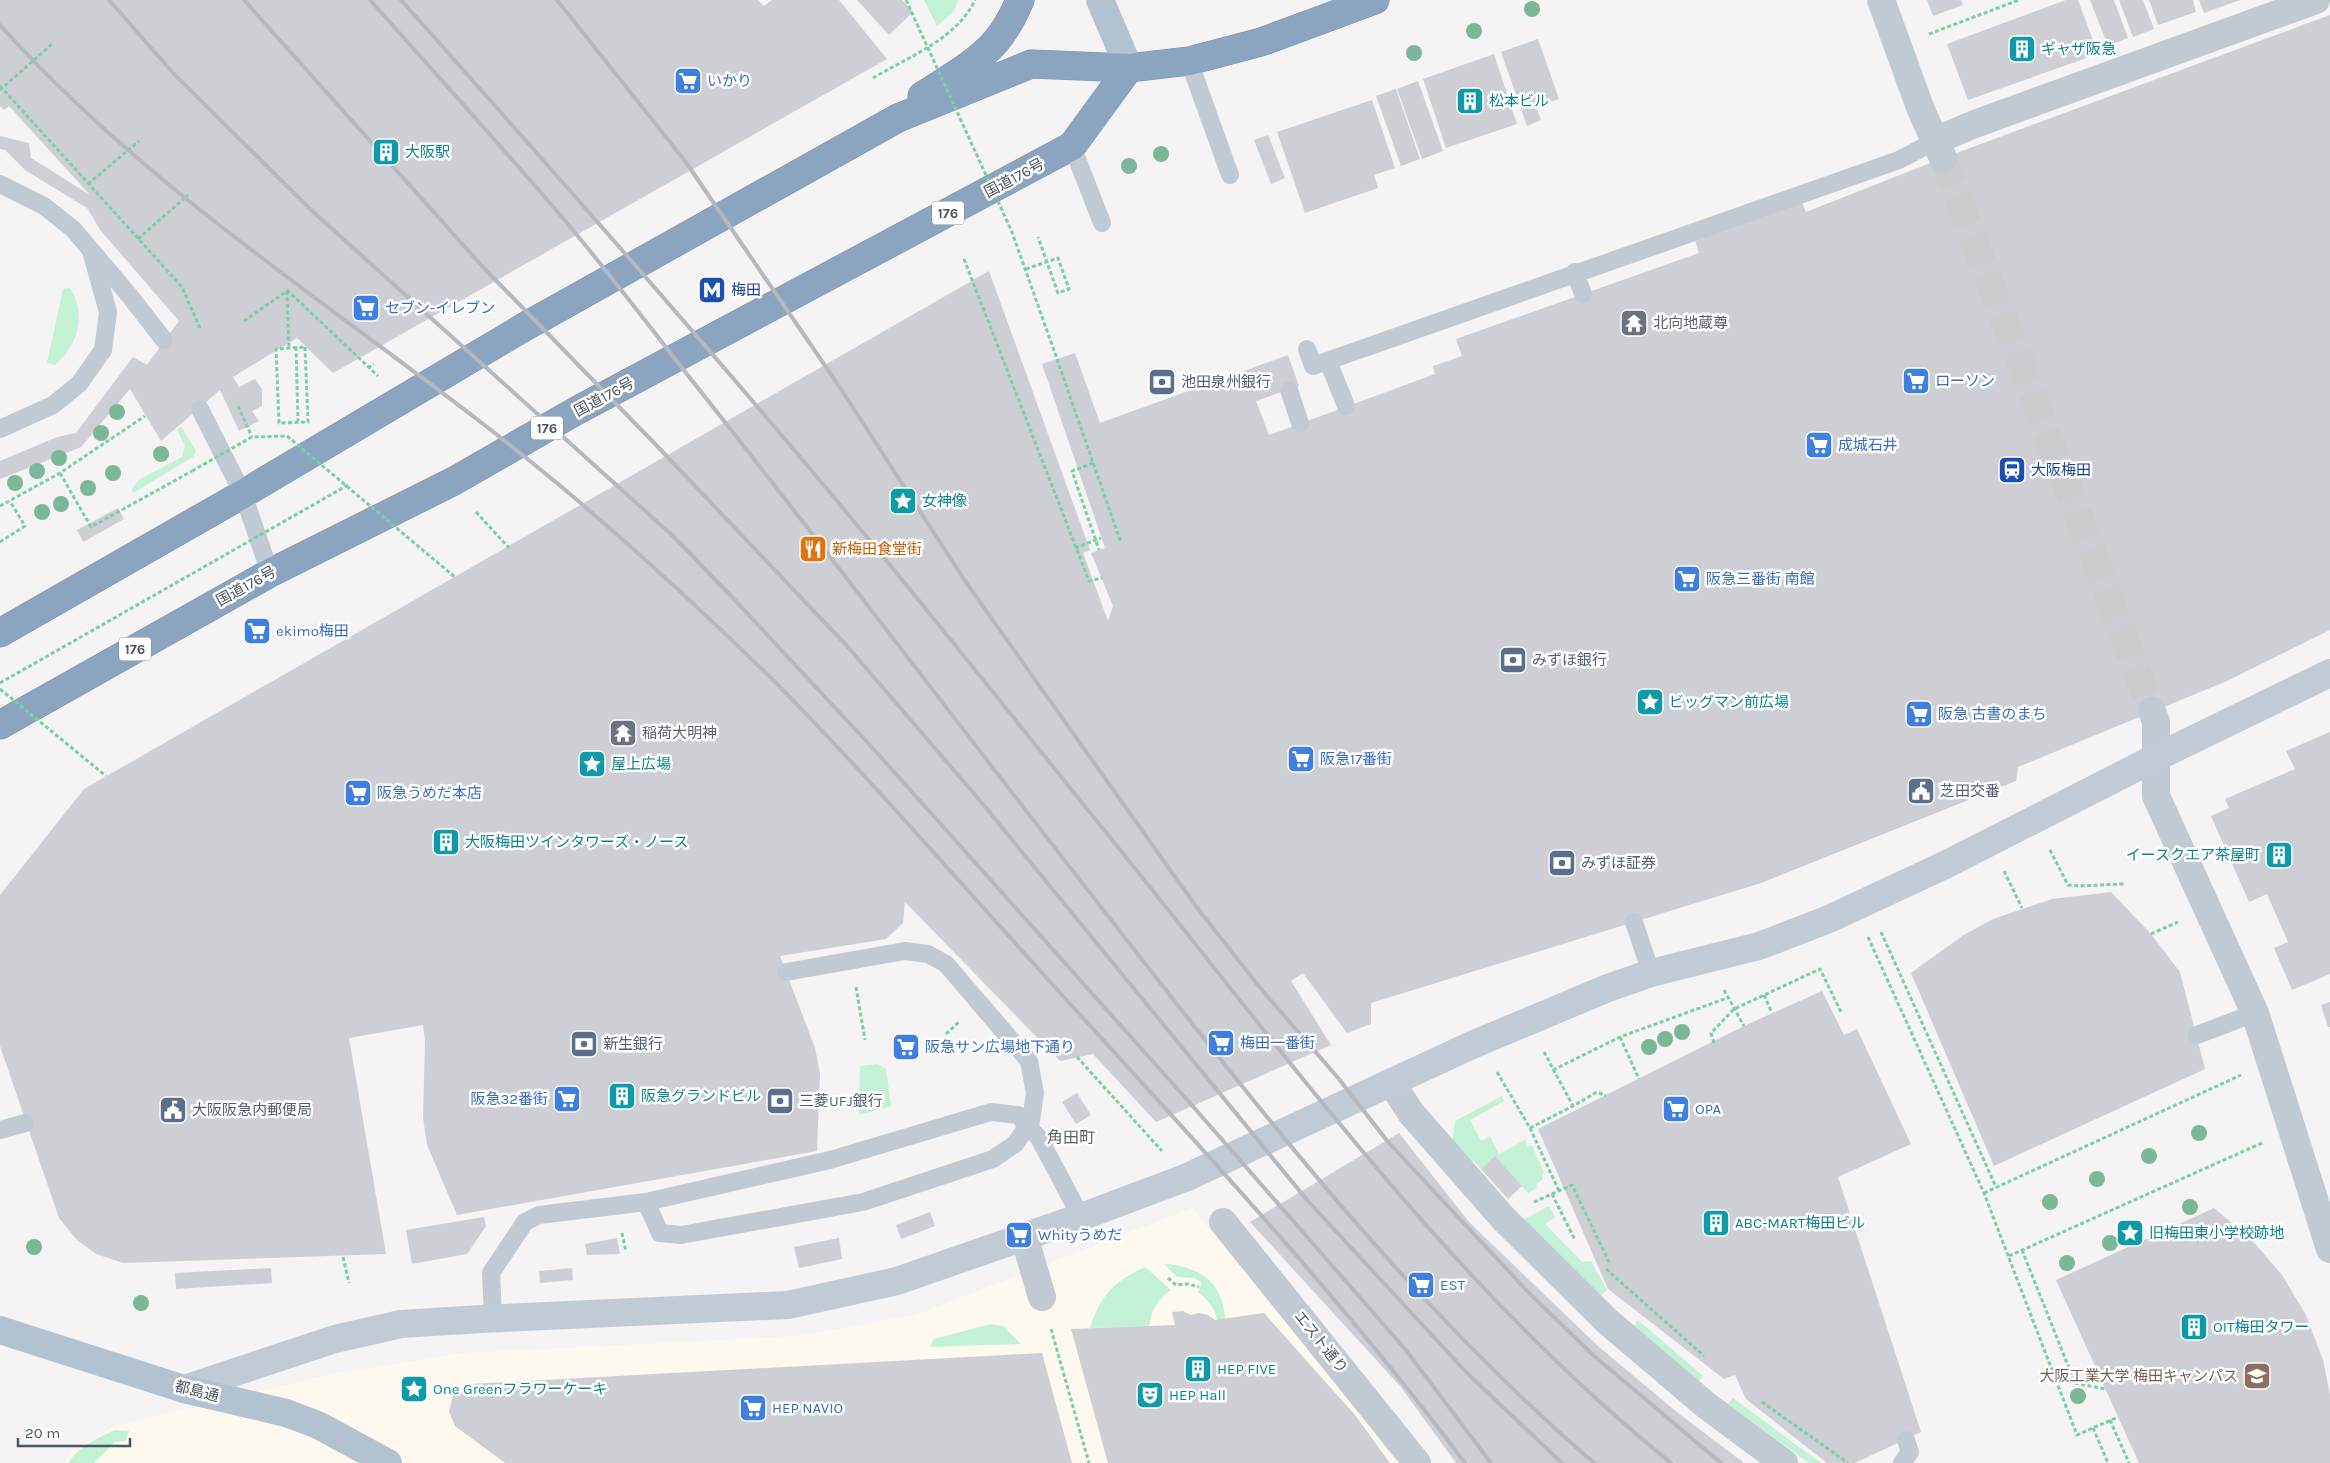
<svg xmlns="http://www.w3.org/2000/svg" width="2330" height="1463" viewBox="0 0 2330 1463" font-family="Karla,'Noto Sans JP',sans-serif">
	<rect width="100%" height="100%" fill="#f5f3f3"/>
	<path fill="#fdf9ef" d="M1192,1208L1361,1413L1397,1463H65L71,1451L113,1427L330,1374L463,1353L798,1336L915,1315Z"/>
	<path fill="#c3f1d5" d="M924,0H958L954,11L937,26Z
		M70,288C87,315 78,345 55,365L47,363L63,289Z
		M181,426L196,451L193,457L133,493L132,489L140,479L182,457L185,446L177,430Z
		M878,1064L886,1069L891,1106L859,1115L860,1066Z
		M1502,1096L1504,1101L1470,1120L1481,1141L1490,1136L1499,1154L1525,1140L1528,1147L1532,1145L1544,1173L1542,1175L1543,1179L1536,1184L1537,1188L1528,1193L1495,1157L1481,1169L1473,1160L1469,1163L1452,1143L1455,1121Z
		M1549,1206L1555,1217L1545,1224L1582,1262L1591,1261L1607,1290L1600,1296L1521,1221Z
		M1164,1264C1199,1266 1223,1282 1225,1319L1217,1320C1214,1307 1208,1300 1198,1292L1202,1283L1194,1278L1177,1277Z
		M1145,1267L1171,1290C1157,1300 1152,1309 1149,1326L1090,1328C1101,1295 1113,1282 1145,1267Z
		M1638,1320L1703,1376L1699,1381L1633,1326Z
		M991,1324L1003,1326L1021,1344L930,1347L934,1339Z
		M1733,1398L1821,1463H1809L1728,1404Z
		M115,1430L129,1431L126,1441L115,1442L94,1463H68C79,1446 97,1438 115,1430Z"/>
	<path fill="#cdcfd5" d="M0,0H758L764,6L772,0H839L887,59L333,373L297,338L233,377L239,387L255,379L262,389V406L252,411L259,421L239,431L220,390L161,441L130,389L81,447L0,479V461L57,437L76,433L133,357L147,365L179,321L101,231L87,208L25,170L5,150L0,149V136L29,143L31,158L90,195L9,106L4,110L0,106Z
		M857,0H902L913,12L889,35Z
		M1927,0H1961L1963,5L1933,16Z
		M2066,0H2078L2098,54L1968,100L1947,44Z
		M2090,0H2114L2128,38L2108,46Z
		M2119,0H2143L2154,29L2133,37Z
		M2149,0H2193L2196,12L2158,25Z
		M2199,0H2240L2204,13Z
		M2330,15V630L2227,681L2018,767L2016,781L1761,883L1371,1003V1024L1347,1033L1303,973L1291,981L1331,1045L1156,1122L1093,1054L1060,1061L905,902L903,923L886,939L780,956L815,1048L820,1074L817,1151L457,1215L427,1145L423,1118L425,1041L423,1025L349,1038L386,1254L123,1263L96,1254L77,1240L59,1218L0,1046V895L84,789L989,271L1090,550L1083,553L1108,621L1113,606L1091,553L1105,548L1042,364L1075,353L1100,423L1288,355L1299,386L1256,401L1269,435L1435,374L1433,366L1462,356L1456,339L1699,253L1695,240L1802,202L1806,212L1943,158Z
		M1538,39L1559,99L1536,107L1541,120L1527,126L1501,52Z
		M1494,54L1517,124L1446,148L1423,79Z
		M1418,81L1443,151L1422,159L1397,89Z
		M1396,89L1420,159L1401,166L1376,96Z
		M1372,100L1395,168L1374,175L1378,188L1305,213L1277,132Z
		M1268,135L1285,178L1271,184L1254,140Z
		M118,508L124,519L83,542L77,530Z
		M2330,732V974L2292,990L2274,948L2288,942L2267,894L2249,902L2211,816L2229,808L2225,799L2295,769L2286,751Z
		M2111,892L2151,934L2180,972L2205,1069L1994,1166L1911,973L1962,936L1993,919L2052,899Z
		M1822,991L1844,1035L1857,1029L1911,1144L1838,1177L1921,1432L1855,1463H1827L1746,1399L1735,1375L1724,1379L1608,1289L1538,1129L1744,1026Z
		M2330,1002V1027H2328L2321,1005Z
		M1077,1093L1091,1115L1076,1124L1062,1102Z
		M1399,1133L1469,1222L1599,1347L1678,1413L1744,1463H1456L1400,1386L1250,1222Z
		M1495,1156L1522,1186L1508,1199L1481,1169Z
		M2214,1208L2251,1239L2282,1275L2306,1315L2323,1360L2330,1395V1463H2139L2056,1280Z
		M930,1212L935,1226L901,1239L896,1225Z
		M484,1217L486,1226L467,1254L412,1264L406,1230Z
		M617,1238L620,1254L587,1255L585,1244Z
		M839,1238L842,1259L799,1268L794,1247Z
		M271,1268L272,1283L176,1289L175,1273Z
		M572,1268L573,1280L540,1283L539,1271Z
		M1183,1311L1191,1315L1199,1313L1208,1315L1215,1320L1264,1313L1355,1415L1390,1463H1108L1071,1329L1175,1325L1172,1312Z
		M1042,1353L1072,1463H505L455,1426L449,1411L453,1396L460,1388L470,1384Z"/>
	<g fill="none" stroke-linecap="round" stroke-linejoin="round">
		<path stroke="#caccce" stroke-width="28" stroke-dasharray="28 14" stroke-linecap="butt" d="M1943,158L2152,711"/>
		<g stroke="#7690ad" stroke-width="29">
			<path id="highway" d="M922,96C946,80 978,63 997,40C1007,28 1014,14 1020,0
				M0,633L243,494L526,326L898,118L1031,64L1129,68L1189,61L1261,42L1375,0
				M0,725L270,573L454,481L576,411L1072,146L1129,68"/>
		</g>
		<path stroke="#7ad0a6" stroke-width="3" stroke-dasharray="4 2.5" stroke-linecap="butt" d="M1929,34L2019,0
			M873,78C908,57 957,39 975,0
			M0,86L182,287L200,328
			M0,90L52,44
			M88,184L139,141
			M138,239L188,195
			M964,259L1089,581L1102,578
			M1026,269L1058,258L1069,289L1058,293L1038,237
			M287,290L378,376
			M287,291L289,348
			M244,321L287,291
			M296,347L298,421
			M305,347L308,422L279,423L276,349Z
			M1057,359L1121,543
			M368,368L374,364
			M238,406L252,437
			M1093,463L1072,471L1099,550
			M60,473L91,527L192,471
			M0,506L60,473L145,416
			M476,512L509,548
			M0,542L25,526L10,501
			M1075,548L1101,538
			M2050,850L2068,885C2087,887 2105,884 2125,884
			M2004,871L2022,908
			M1881,932L1996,1187
			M2151,934L2178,922
			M1868,937L1984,1193L2077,1435L2118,1417
			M856,987L865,1040
			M1724,990L1744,1026
			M1764,995L1772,1013
			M946,1034L959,1022
			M1620,1037L1639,1079
			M1714,1043L1711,1033L1734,1009L1820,969L1841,1012
			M1544,1052L1573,1106L1597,1092L1606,1096
			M1077,1057L1162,1151
			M1553,1070L1620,1037L1727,998
			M1497,1072L1530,1128L1559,1191
			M1530,1128L1573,1106
			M1984,1193L2241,1075
			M1552,1194L1575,1240
			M1534,1202L1572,1185L1609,1262
			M622,1233L626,1252
			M2022,1250L2075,1383L2105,1389
			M2009,1256L2262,1143
			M343,1257L349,1283
			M1606,1269L1704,1356
			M1168,1278L1176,1285L1188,1284L1199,1287
			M1051,1329L1089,1463
			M1762,1402L1848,1463
			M2110,1420L2129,1463
			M2093,1428L2108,1463"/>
		<path stroke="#c1cad2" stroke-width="18" d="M1189,61L1230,175
			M1072,146L1102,223
			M0,184L44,206L73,229L129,295L164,340
			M1575,272L1583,294
			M1307,349L1313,366L1899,160L1935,141
			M1328,361L1346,406
			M1289,390L1300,423
			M200,409L243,494L270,573
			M0,429L53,405L79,384L103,350L108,312L91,251
			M1634,922L1651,973
			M2197,1035L2255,1013
			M0,1130L25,1123
			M646,1202L660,1233L681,1235
			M493,1318L491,1273L525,1222L539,1215L646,1202L830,1160L991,1112L1018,1115L1039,1138L1081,1217
			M1902,1463L1910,1452L1906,1440"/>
		<path stroke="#c1cad2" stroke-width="28" d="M1881,0L1921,110L1943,158
			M1935,141L1972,125L2316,0
			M2152,711L2156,722V796L2255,1013L2330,1249
			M1391,1082L1411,1113L1503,1218L1607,1321L1707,1406L1784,1463
			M1223,1222L1417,1463
			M1024,1236L1042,1297"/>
		<path stroke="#c1cbd6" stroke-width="28" d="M184,1389L335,1339L401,1324L481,1319L788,1305L897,1281L1081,1217L1185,1178L1472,1045L1608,988L1651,973L1759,946L1829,919L1945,865L2155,758L2330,673"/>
		<path stroke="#b3c2d1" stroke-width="28" d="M1100,0L1129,68
			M0,1330L184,1389L286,1413L318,1425L388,1463"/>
		<use href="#highway" stroke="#8ba5c1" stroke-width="28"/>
		<path stroke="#b5b8bd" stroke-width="4" d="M109,0L174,74L310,209L673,536L732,597L879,755L1190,1103L1405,1349L1491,1463
			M244,0L482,266L658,447L847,646L982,803L1307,1200L1467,1373L1562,1463
			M370,0C436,74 503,148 567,223C608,272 647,323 686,373C816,536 941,702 1069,866C1232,1074 1392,1289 1594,1463
			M401,0C524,138 647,277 767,418C881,551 990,689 1100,825C1280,1046 1448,1283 1671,1463
			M557,0L685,161L839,386L965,581L1195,905L1261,989L1339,1079L1388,1142L1529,1293L1593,1355L1721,1463
			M0,25C174,219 404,348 598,518C658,570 717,625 773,680C870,778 960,883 1053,985C1194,1140 1339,1295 1465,1463"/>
		<path stroke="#7ad0a6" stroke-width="3" stroke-dasharray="4 2.5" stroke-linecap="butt" d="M906,0L1012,232L1057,359
			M192,471L252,437L287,436L456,578
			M0,683L348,485
			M0,689L106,776"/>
		<path stroke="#c1cad2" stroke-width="18" d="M681,1235L863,1202L993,1159L1015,1144L1031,1121L1035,1093L1029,1061L946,964L928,954L905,951L786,972"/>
	</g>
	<g fill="#7bb799">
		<circle cx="1532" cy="9" r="8"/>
		<circle cx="1474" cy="31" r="8"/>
		<circle cx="1414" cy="53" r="8"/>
		<circle cx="1161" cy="154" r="8"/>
		<circle cx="1129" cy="166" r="8"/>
		<circle cx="117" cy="412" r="8"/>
		<circle cx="101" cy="433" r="8"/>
		<circle cx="161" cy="454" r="8"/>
		<circle cx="59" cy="458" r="8"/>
		<circle cx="37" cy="471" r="8"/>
		<circle cx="113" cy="473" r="8"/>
		<circle cx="15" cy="483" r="8"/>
		<circle cx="88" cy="488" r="8"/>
		<circle cx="61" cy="504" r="8"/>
		<circle cx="42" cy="512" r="8"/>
		<circle cx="1682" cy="1032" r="8"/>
		<circle cx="1665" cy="1039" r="8"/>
		<circle cx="1649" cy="1047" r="8"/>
		<circle cx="2199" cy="1133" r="8"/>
		<circle cx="2149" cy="1156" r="8"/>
		<circle cx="2097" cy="1179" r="8"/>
		<circle cx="2050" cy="1202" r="8"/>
		<circle cx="2190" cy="1207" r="8"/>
		<circle cx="2110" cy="1243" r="8"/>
		<circle cx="34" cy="1247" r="8"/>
		<circle cx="2067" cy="1263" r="8"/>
		<circle cx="141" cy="1303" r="8"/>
		<circle cx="2078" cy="1396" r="8"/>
	</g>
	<defs>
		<g id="building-square" transform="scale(1.4375)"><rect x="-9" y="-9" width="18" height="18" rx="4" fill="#0f9aa8" stroke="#fff"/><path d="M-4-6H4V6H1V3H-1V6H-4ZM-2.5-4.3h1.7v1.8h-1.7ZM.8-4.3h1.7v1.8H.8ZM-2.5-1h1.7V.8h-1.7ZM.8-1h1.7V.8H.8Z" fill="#fff"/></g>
		<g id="supermarket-square" transform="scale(1.4375)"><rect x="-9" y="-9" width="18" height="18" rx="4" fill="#3f7fe0" stroke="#fff"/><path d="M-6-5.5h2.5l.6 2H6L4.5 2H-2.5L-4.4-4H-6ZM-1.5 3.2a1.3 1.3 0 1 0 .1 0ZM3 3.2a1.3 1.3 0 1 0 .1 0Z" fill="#fff"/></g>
		<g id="metro-square" transform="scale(1.4375)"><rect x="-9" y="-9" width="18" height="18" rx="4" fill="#1a4fb4" stroke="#fff"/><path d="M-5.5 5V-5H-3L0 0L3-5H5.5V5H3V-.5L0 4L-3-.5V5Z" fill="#fff"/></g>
		<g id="temple-square" transform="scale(1.4375)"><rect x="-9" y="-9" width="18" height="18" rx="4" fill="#6b7280" stroke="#fff"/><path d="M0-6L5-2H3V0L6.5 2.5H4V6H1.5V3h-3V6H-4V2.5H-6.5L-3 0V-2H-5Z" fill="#fff"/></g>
		<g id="bank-square" transform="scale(1.4375)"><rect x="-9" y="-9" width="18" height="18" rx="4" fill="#5c6f8a" stroke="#fff"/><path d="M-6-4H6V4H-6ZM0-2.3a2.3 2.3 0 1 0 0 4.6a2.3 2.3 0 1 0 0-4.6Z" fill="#fff"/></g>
		<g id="station-square" transform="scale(1.4375)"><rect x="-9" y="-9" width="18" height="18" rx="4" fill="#1a4fb4" stroke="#fff"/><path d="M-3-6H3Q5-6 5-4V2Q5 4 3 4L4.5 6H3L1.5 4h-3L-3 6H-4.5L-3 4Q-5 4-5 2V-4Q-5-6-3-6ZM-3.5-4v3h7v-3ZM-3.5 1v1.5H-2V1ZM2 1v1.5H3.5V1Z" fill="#fff"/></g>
		<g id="sight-square" transform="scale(1.4375)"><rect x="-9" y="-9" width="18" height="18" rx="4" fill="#0f9aa8" stroke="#fff"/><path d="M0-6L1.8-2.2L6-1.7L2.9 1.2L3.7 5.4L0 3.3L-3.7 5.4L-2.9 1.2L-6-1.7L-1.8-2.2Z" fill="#fff"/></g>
		<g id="restaurant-square" transform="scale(1.4375)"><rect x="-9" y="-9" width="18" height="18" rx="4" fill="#e8710a" stroke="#fff"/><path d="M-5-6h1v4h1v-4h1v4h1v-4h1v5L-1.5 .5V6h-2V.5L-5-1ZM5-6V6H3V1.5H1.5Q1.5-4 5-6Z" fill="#fff"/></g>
		<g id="civic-square" transform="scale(1.4375)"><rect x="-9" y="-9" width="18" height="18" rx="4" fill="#5c6f8a" stroke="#fff"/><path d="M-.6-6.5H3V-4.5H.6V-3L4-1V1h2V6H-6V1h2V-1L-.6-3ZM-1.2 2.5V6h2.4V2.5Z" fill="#fff"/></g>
		<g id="university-square" transform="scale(1.4375)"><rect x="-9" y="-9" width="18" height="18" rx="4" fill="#8d6e63" stroke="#fff"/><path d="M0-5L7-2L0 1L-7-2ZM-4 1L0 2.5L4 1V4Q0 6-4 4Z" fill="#fff"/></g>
		<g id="theatre-square" transform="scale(1.4375)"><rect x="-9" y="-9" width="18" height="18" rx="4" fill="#0f9aa8" stroke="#fff"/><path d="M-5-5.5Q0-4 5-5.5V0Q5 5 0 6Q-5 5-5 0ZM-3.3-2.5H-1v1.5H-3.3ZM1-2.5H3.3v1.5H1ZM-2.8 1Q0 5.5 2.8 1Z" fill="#fff"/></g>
	</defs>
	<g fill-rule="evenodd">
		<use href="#building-square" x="2022" y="49"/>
		<use href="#supermarket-square" x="688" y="81"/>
		<use href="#building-square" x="1470" y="101"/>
		<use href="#building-square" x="386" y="152"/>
		<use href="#metro-square" x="712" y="290"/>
		<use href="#supermarket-square" x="366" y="308"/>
		<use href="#temple-square" x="1634" y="323"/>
		<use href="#supermarket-square" x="1916" y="381"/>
		<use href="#bank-square" x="1162" y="382"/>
		<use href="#supermarket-square" x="1819" y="445"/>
		<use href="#station-square" x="2012" y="470"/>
		<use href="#sight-square" x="903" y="501"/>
		<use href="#restaurant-square" x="813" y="549"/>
		<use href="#supermarket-square" x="1687" y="579"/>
		<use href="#supermarket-square" x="257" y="631"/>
		<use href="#bank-square" x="1513" y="660"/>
		<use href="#sight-square" x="1650" y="702"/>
		<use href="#supermarket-square" x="1919" y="714"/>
		<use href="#temple-square" x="623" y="733"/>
		<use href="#supermarket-square" x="1301" y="759"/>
		<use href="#sight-square" x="592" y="764"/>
		<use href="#civic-square" x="1921" y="791"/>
		<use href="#supermarket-square" x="358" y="793"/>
		<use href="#building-square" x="446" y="842"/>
		<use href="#building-square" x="2279" y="855"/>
		<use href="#bank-square" x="1562" y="863"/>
		<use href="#supermarket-square" x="1221" y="1043"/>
		<use href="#bank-square" x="584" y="1044"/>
		<use href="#supermarket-square" x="906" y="1047"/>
		<use href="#building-square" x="622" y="1096"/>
		<use href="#supermarket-square" x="567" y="1099"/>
		<use href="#bank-square" x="780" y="1101"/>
		<use href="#supermarket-square" x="1676" y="1109"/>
		<use href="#civic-square" x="173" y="1110"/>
		<use href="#building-square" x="1716" y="1223"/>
		<use href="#sight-square" x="2130" y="1233"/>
		<use href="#supermarket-square" x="1019" y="1235"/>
		<use href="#supermarket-square" x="1421" y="1285"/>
		<use href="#building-square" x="2194" y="1327"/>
		<use href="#building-square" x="1198" y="1369"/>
		<use href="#university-square" x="2257" y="1376"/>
		<use href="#sight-square" x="414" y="1389"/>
		<use href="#theatre-square" x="1150" y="1395"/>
		<use href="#supermarket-square" x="753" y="1408"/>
	</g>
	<g text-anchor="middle" stroke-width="5" stroke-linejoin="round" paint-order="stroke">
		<g fill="#fff" stroke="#808990" stroke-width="1">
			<rect x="932" y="201.5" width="32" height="23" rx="4"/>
			<rect x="531" y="416.5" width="32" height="23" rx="4"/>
			<rect x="119" y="637.5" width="32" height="23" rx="4"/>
		</g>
		<g font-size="14" font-weight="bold" fill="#4a5661">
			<text x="948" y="218">176</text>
			<text x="547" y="433">176</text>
			<text x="135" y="654">176</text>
		</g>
		<g font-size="15" fill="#0d838f" stroke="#fff" text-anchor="start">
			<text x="2041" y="54">ギャザ阪急</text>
			<text x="1489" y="106">松本ビル</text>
			<text x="405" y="157">大阪駅</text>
			<text x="922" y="506">女神像</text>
			<text x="1669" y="707">ビッグマン前広場</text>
			<text x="611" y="769">屋上広場</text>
			<text x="465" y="847">大阪梅田ツインタワーズ・ノース</text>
			<text x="2260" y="860" text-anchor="end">イースクエア茶屋町</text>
			<text x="641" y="1101">阪急グランドビル</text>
			<text x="1735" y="1228">ABC-MART梅田ビル</text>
			<text x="2149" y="1238">旧梅田東小学校跡地</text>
			<text x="2213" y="1332">OIT梅田タワー</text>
			<text x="1217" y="1374">HEP FIVE</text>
			<text x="433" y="1394">One Greenフラワーケーキ</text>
			<text x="1169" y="1400">HEP Hall</text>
		</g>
		<g font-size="15" fill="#366cbe" stroke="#fff" text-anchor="start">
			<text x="707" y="86">いかり</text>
			<text x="385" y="313">セブン-イレブン</text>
			<text x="1935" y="386">ローソン</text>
			<text x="1838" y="450">成城石井</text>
			<text x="1706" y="584">阪急三番街 南館</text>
			<text x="276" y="636">ekimo梅田</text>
			<text x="1938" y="719">阪急 古書のまち</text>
			<text x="1320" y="764">阪急17番街</text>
			<text x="377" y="798">阪急うめだ本店</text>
			<text x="1240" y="1048">梅田一番街</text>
			<text x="925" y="1052">阪急サン広場地下通り</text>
			<text x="548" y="1104" text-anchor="end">阪急32番街</text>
			<text x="1695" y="1114">OPA</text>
			<text x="1038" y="1240">Whityうめだ</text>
			<text x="1440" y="1290">EST</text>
			<text x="772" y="1413">HEP NAVIO</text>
		</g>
		<g font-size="15" fill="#4a5661" stroke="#fff">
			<text transform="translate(1014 178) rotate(-28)" y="5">国道176号</text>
			<text transform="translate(604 397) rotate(-28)" y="5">国道176号</text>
			<text transform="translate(246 586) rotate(-29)" y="5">国道176号</text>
			<text transform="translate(1321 1342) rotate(51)" y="5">エスト通り</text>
			<text transform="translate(197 1391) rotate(14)" y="5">都島通</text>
		</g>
		<g font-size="15" fill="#164399" stroke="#fff" text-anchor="start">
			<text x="731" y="295">梅田</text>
			<text x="2031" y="475">大阪梅田</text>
		</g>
		<g font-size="15" fill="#5b616d" stroke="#fff" text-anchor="start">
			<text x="1653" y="328">北向地蔵尊</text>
			<text x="642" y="738">稲荷大明神</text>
		</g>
		<g font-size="15" fill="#4e5e75" stroke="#fff" text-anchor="start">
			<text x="1181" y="387">池田泉州銀行</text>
			<text x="1532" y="665">みずほ銀行</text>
			<text x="1940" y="796">芝田交番</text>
			<text x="1581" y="868">みずほ証券</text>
			<text x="603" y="1049">新生銀行</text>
			<text x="799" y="1106">三菱UFJ銀行</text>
			<text x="192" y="1115">大阪阪急内郵便局</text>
		</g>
		<g font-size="15" fill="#c56008" stroke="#fff" text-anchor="start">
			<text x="832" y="554">新梅田食堂街</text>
		</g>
		<g font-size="15" fill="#785e54" stroke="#fff" text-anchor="end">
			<text x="2238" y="1381">大阪工業大学 梅田キャンパス</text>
		</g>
		<g font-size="16" fill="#5f6368" stroke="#fff">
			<text x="1071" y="1143">角田町</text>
		</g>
	</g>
	<path d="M18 1438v8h112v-8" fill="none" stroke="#4a5661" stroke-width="2.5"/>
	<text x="25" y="1438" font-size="15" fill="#4a5661" stroke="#ffffff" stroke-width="4" paint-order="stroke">20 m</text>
</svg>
